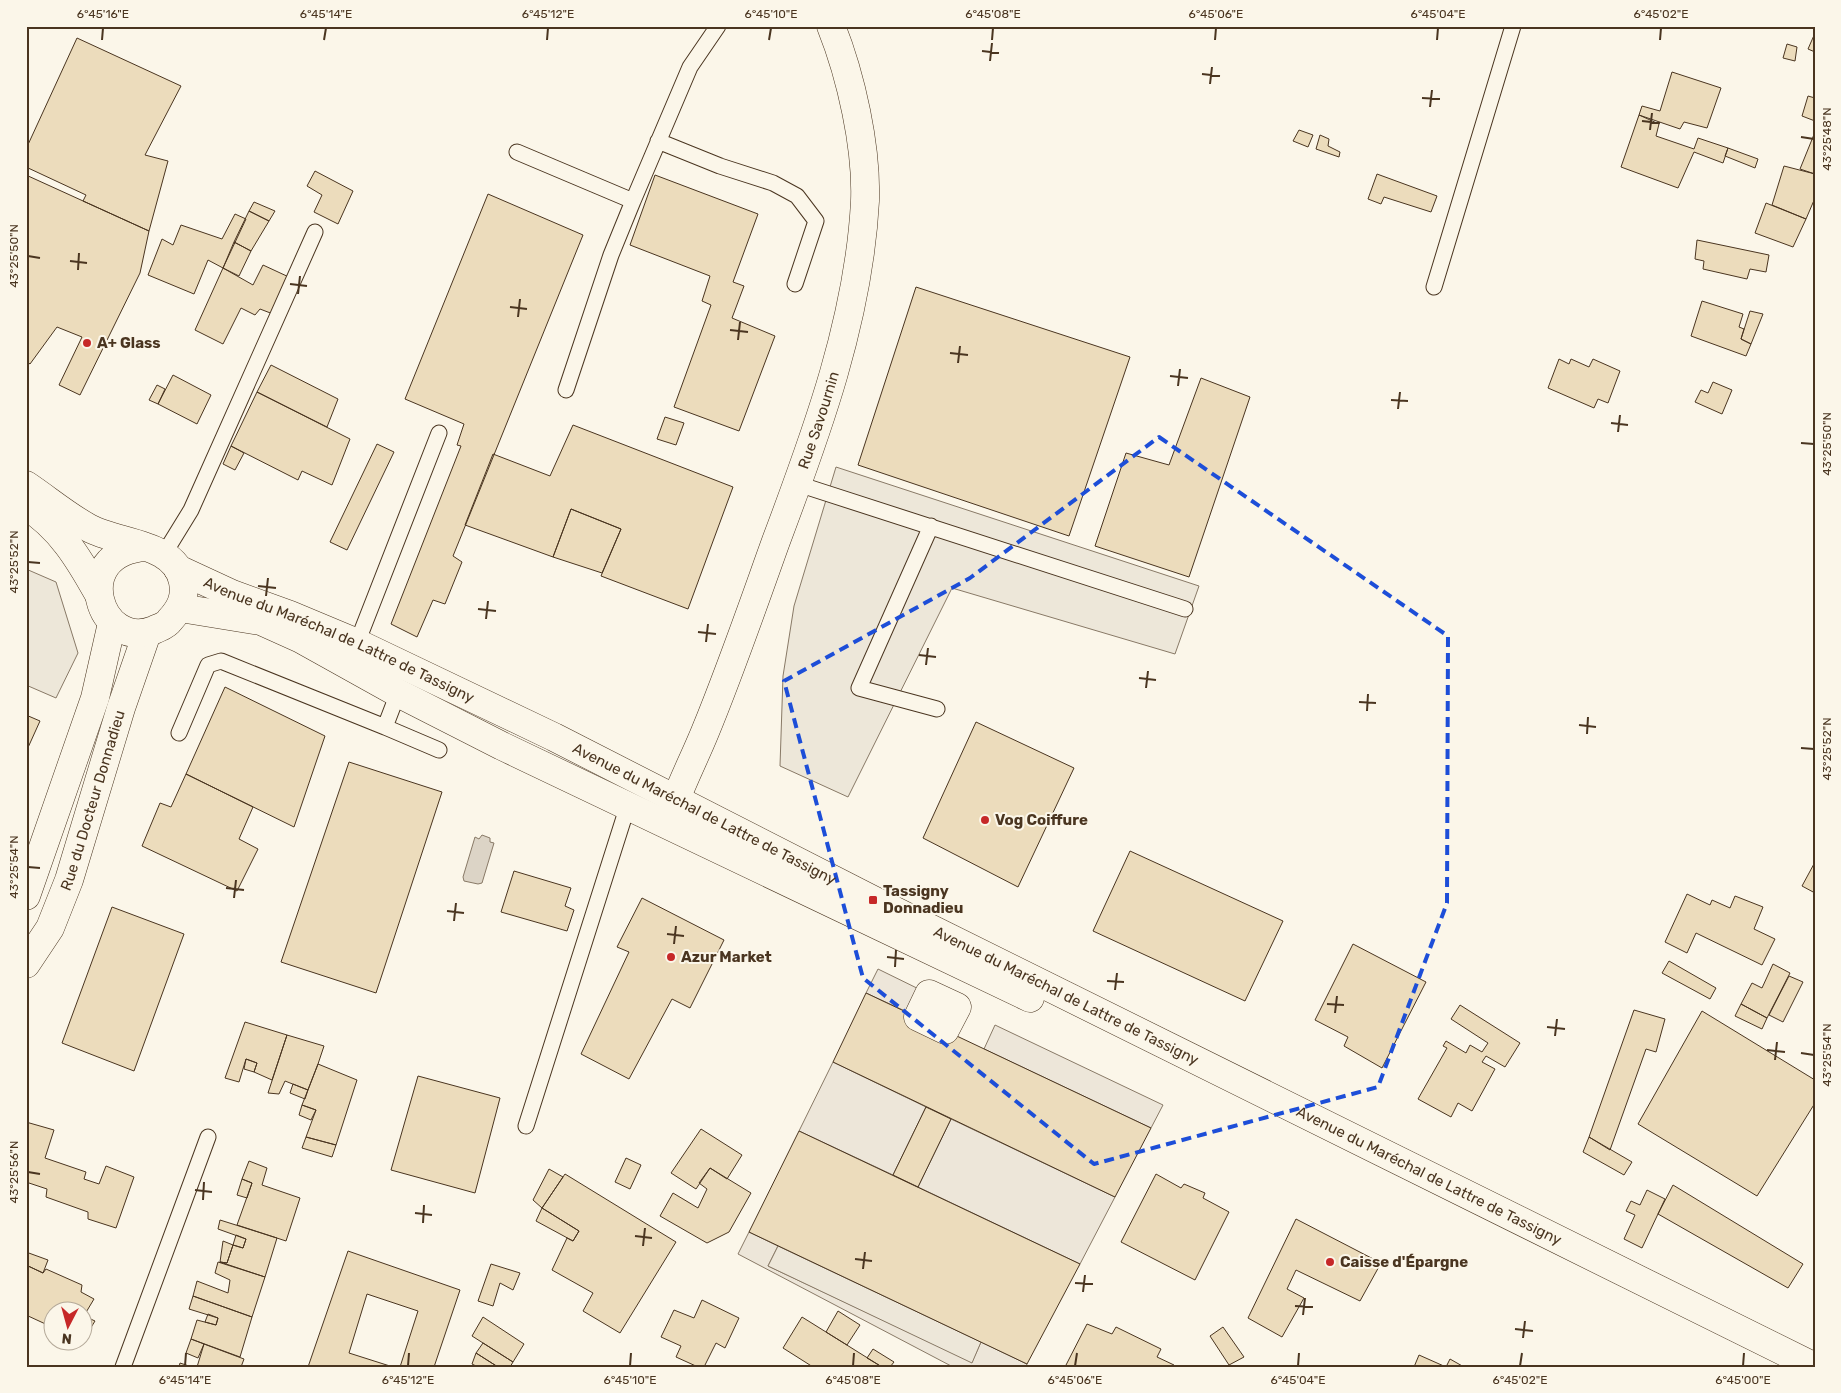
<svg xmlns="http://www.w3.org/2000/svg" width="1841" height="1393" viewBox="0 0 1841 1393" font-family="Rubik,sans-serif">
	<rect width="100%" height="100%" fill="#fbf6e9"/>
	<path fill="#ede6d9" stroke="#887966" d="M878,969L929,994L918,1017L866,993Z
		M995,1025L1163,1105L1151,1128L984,1049Z
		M833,1062L926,1107L893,1175L799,1131Z
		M951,1119L1115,1197L1080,1264L918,1187Z
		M749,1232L778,1246L768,1266L972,1362L981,1342L1027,1364L1026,1367H953L738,1254Z"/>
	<path fill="#ede7d9" stroke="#887966" d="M836,467L1199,586L1175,654L952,588L848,797L780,766L783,676L794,606Z
		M26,569L56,582L78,653L56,698L26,685Z
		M778,1246L981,1342L972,1363L768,1266Z"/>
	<path fill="#dcd4c6" stroke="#887966" d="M482,835L490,838V842L494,843L482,883L478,884L464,881L463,877L475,837L479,839Z"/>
	<path fill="#ecdcbc" stroke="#4a3520" d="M1815,33V52L1808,49Z
		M77,38L181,86L145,155L168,161L149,231L83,201L86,195L26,167V149Z
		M1787,44L1797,47L1795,61L1783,58Z
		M1672,72L1721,88L1707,128L1684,122L1680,129L1639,115L1642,106L1660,111Z
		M1808,96L1815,98V121L1802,116Z
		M1639,115L1659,124L1656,136L1694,149L1698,138L1728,148L1723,163L1694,152L1678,188L1621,167Z
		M1299,130L1313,135L1308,147L1293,141Z
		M1815,132V174L1800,169Z
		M1320,135L1329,139L1328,146L1340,152L1339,157L1316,149Z
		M1728,148L1758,159L1755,168L1725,156Z
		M1784,166L1815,174V198L1806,219L1772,205Z
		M315,171L353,191L338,224L314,212L322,195L307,186Z
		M1377,174L1437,196L1431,212L1384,197L1381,204L1368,199Z
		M26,175L149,231L140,273L80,395L59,385L82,337L57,327L30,364L26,361Z
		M655,175L758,214L733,282L744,286L732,318L775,336L739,431L674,407L711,305L702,301L710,276L630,245Z
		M488,194L583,235L453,556L462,562L445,604L433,600L417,637L391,624L461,446L457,445L464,424L405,399Z
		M254,202L275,211L269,221L249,211Z
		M1766,203L1806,219L1793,247L1755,233Z
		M249,211L269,221L251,251L234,242Z
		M235,214L246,219L223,268L208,260L194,294L148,275L162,239L173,245L181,225L222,239Z
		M1697,240L1769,255L1766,272L1750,269L1747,279L1703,269L1704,261L1695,259Z
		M234,242L251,251L239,276L223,268Z
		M263,265L291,278L273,314L260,309L255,315L241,308L223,344L195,330L223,268L253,285Z
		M916,287L1130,357L1069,536L858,465Z
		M1702,301L1743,314L1739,327L1744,329L1741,339L1751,344L1746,356L1691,336Z
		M1750,311L1763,314L1751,344L1741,339Z
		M1559,359L1569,364L1571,359L1589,367L1593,359L1620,371L1608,403L1598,399L1594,408L1548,388Z
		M271,365L338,399L327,427L257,392Z
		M173,375L211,395L197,424L158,404Z
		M1201,378L1250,397L1189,577L1095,546L1126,453L1169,465Z
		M1713,382L1732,390L1722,414L1695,402L1701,390L1708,393Z
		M157,385L165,389L158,404L149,400Z
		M257,392L350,439L332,485L302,471L298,480L231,446Z
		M665,417L684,423L676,445L657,439Z
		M573,425L733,487L688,609L601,576L621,529L571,509L553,557L465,525L493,454L550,476Z
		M377,444L394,452L347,550L330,542Z
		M231,446L244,453L235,470L223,464Z
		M571,509L621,529L602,573L553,557Z
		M225,687L325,736L294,827L186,774Z
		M26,715L40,721L26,752Z
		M976,722L1074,768L1018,887L923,838Z
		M349,762L442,792L376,993L281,962Z
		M186,774L253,807L239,839L258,849L237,891L142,846L160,803L171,807Z
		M1130,851L1283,921L1245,1001L1093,931Z
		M1815,862V893L1802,886Z
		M514,871L571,888L565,906L574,910L567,931L501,912Z
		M1687,894L1710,905L1712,900L1730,908L1735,896L1763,907L1754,929L1775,939L1762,965L1696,933L1687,953L1665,942Z
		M642,898L724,940L690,1008L672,999L629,1079L581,1054L629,952L617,947Z
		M112,907L184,934L134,1071L62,1043Z
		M1353,944L1426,982L1382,1068L1344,1046L1348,1037L1315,1020Z
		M1669,961L1716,988L1710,999L1662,973Z
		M1773,964L1790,973L1767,1018L1741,1004L1752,983L1762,988Z
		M1789,976L1803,982L1783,1022L1769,1015Z
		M866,993L1151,1128L1115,1197L833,1062Z
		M1741,1004L1767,1018L1762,1029L1735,1016Z
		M1460,1005L1520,1043L1505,1067L1486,1056L1482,1062L1495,1069L1472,1111L1458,1103L1451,1117L1418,1099L1447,1048L1443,1046L1446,1041L1466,1053L1470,1045L1482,1052L1488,1043L1451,1019Z
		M1634,1010L1665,1019L1656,1052L1646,1049L1610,1150L1589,1137Z
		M1702,1011L1815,1080V1103L1757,1196L1638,1124Z
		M245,1022L287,1035L272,1080L254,1072L257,1063L246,1059L239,1082L225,1078Z
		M287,1035L324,1046L318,1064L308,1090L285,1081L279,1094L268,1093Z
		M246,1059L257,1063L254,1072L244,1069Z
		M318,1064L357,1080L336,1145L306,1137L316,1110L302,1105Z
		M418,1076L500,1098L475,1193L391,1170Z
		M293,1084L308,1090L305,1099L290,1093Z
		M302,1105L316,1110L311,1120L299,1115Z
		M926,1107L951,1119L918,1187L893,1175Z
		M26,1122L54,1130L45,1158L86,1172L84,1179L99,1184L106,1166L134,1177L116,1228L88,1219V1212L46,1197L47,1189L26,1182Z
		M701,1129L742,1155L727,1179L710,1168L696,1189L671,1173Z
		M799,1131L1080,1264L1027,1364L749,1232Z
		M306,1137L336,1145L332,1157L302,1148Z
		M1589,1137L1632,1162L1624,1175L1583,1152Z
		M626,1158L641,1165L630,1189L615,1182Z
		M249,1161L267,1168L262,1185L300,1198L286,1241L237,1225L252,1183L242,1179Z
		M710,1168L751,1193L729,1232L707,1243L660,1216L673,1193L698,1208L707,1189L699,1183Z
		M549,1169L563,1177L542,1208L533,1200Z
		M565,1174L676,1242L620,1333L583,1311L593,1293L552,1270L567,1238L573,1241L579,1231L542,1208Z
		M1156,1174L1181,1188L1184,1184L1205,1193L1203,1198L1229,1212L1195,1280L1121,1242Z
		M242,1179L252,1183L247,1198L237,1195Z
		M1673,1185L1803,1264L1788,1288L1658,1214Z
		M1647,1190L1665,1199L1642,1248L1624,1239L1635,1215L1626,1211L1631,1201L1640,1205Z
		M542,1208L579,1231L573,1241L536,1221Z
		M1296,1219L1381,1263L1360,1301L1296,1270L1287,1289L1304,1298L1282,1337L1248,1318Z
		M220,1220L277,1238L265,1277L220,1262L227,1263L233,1245L243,1248L246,1239L218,1229Z
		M236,1235L246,1239L243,1248L233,1245Z
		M223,1241L233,1245L227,1263L220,1262Z
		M348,1251L460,1290L434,1367H400L418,1311L367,1294L349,1353L393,1367H308Z
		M26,1252L48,1260L43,1273L26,1265Z
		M218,1262L265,1277L252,1317L193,1296L197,1281L228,1293L230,1280L215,1273Z
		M491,1264L520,1273L513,1290L500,1283L493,1306L478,1301Z
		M26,1265L43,1273L46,1269L82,1285L81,1292L94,1299L82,1319V1310H52V1327L26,1315Z
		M193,1296L252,1317L240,1357L191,1339L197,1320L216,1325L218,1318L189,1309Z
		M702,1300L739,1318L725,1348L716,1343L704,1367H698L676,1357L681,1346L661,1337L674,1310L694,1318Z
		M838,1311L860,1325L847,1345L826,1332Z
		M208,1314L218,1318L216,1325L205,1322Z
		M84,1316L95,1321L82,1342L79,1340H82Z
		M483,1317L524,1344L513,1362L472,1336Z
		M802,1317L882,1367H813L783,1348Z
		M1087,1324L1112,1334L1116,1327L1161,1349L1157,1357L1174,1365L1173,1367H1065Z
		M1223,1327L1244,1357L1229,1365L1210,1336Z
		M191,1339L204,1344L198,1358L186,1353Z
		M483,1343L513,1362L510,1367H498L476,1353Z
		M204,1344L244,1359L241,1367H197Z
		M873,1349L894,1362L890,1367H882L867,1358Z
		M476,1353L498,1367H478L472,1364Z
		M1419,1355L1446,1367H1414Z
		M1450,1359L1464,1367H1446Z
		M180,1363L192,1367H179Z"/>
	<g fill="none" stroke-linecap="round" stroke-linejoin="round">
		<g stroke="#4a3520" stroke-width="17">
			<path id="lane" d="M658,141L720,166L773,183L797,196L816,221L795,284
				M517,152L633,201L690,67L718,26
				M1434,287L1513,26
				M566,390L611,255L633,201
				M798,484L1185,609
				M931,526L859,688L937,709
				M164,554L191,510L315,232
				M357,643L439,433
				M398,693L385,727L439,750
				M179,733L208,665L221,661L385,727
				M526,1126L628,805L633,804
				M123,1367L208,1137"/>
		</g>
		<g stroke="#4a3520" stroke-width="29">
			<g id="street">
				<path id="s1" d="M676,799C685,776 696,754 705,732C731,669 753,605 776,541C817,432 859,318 865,201C867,147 851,76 831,26"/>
				<path d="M26,896L95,698L112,623"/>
				<path id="s2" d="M26,964L50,928L69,880L121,708L147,633"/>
				<path d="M929,994L957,1007L945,1030L918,1017Z"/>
			</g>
		</g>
		<g stroke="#4a3520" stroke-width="29">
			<g id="secondary">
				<path d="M26,485C47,499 67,516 89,528C118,544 176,542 183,582C186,598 180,609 170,620C166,626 160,627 154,630C99,652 68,553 145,547"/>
				<path d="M26,506C60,527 79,559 98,593"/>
				<path id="s3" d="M178,569L232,594L290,615L357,643L554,737L873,900L1815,1367"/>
				<path d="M180,608L261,621L301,639L398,693L502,746L1030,998"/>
			</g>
		</g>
		<use href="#lane" stroke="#fbf6e9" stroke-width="15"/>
		<use href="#street" stroke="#fbf6e9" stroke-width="28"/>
		<use href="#secondary" stroke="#fbf6e9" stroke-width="28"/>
	</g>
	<path fill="none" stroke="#1d4ed8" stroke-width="4" stroke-dasharray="10 6" stroke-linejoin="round" d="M1159,437L1448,636L1447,903L1378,1087L1094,1164L863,978L784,681L970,578Z"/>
	<path fill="none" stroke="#4a3520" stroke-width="2" d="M102,40L103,28M324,40L326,28M547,40L548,28M769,40L771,28M992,40L993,28M1215,40L1216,28M1437,40L1438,28M1660,40L1661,28M982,51L999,53M990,61L992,43M1202,74L1220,76M1210,84L1212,67M1422,98L1440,99M1430,107L1432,90M1642,121L1660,123M1650,130L1652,113M1801,137L1814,139M28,256L40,258M70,261L87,263M78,270L79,253M290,284L307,286M298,294L300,276M510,307L527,309M518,317L520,299M730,330L748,332M738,340L740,322M950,353L968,355M958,363L960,346M1170,376L1188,378M1178,386L1180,369M1391,400L1408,401M1398,409L1400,392M1611,423L1628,425M1618,432L1620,415M1801,443L1814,444M28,562L40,563M258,586L276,588M266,596L268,578M478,609L496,611M486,619L488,601M698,632L716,634M706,642L708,624M919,655L936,657M926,665L928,648M1139,678L1156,680M1146,688L1148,671M1359,702L1376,703M1367,711L1368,694M1579,725L1596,727M1587,734L1588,717M1801,748L1814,749M28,867L40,868M226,888L244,890M234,898L236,880M447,911L464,913M454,921L456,903M667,934L684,936M674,944L676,926M887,957L904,959M895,967L896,950M1107,981L1124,982M1115,990L1117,973M1327,1004L1344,1005M1335,1013L1337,996M1547,1027L1565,1029M1555,1036L1557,1019M1767,1050L1785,1052M1801,1053L1814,1055M1775,1060L1777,1042M28,1172L40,1174M195,1190L212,1192M203,1200L204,1182M415,1213L432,1215M423,1223L424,1205M635,1236L652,1238M643,1246L645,1228M855,1259L872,1261M863,1269L865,1252M1075,1283L1093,1284M1083,1292L1085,1275M1295,1306L1313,1307M1303,1315L1305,1298M1515,1329L1533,1331M1523,1338L1525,1321M185,1366L186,1353M408,1366L409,1353M630,1366L631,1353M853,1366L854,1353M1075,1366L1077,1353M1298,1366L1299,1353M1520,1366L1522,1353M1743,1366L1744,1353"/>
	<g fill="#c62828" stroke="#fbf6e9" stroke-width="2">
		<circle cx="87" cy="343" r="5"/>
		<circle cx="985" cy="820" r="5"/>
		<rect x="868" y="895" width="10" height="10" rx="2.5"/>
		<circle cx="671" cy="957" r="5"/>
		<circle cx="1330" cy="1262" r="5"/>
	</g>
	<g text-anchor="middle" stroke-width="4" stroke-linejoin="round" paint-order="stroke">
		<g font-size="15" font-weight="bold" fill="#4a3520" stroke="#fbf6e9" text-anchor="start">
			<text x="97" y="348">A+ Glass</text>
			<text x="995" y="825">Vog Coiffure</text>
			<text x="883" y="896">Tassigny<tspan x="883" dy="17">Donnadieu</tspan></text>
			<text x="681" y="962">Azur Market</text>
			<text x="1340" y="1267">Caisse d'Épargne</text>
		</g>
		<g font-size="15" fill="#4a3520" stroke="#fbf6e9">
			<text dy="5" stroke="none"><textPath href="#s1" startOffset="405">Rue Savournin</textPath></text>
			<text dy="5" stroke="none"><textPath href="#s3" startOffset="176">Avenue du Maréchal de Lattre de Tassigny</textPath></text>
			<text dy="5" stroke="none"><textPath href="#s2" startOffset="178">Rue du Docteur Donnadieu</textPath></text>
			<text dy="5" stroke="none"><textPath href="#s3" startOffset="581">Avenue du Maréchal de Lattre de Tassigny</textPath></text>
			<text dy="5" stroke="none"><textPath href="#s3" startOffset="986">Avenue du Maréchal de Lattre de Tassigny</textPath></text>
			<text dy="5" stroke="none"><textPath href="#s3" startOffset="1391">Avenue du Maréchal de Lattre de Tassigny</textPath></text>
		</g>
	</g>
	<rect width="1841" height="1393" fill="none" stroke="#fbf6e9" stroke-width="55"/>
	<g transform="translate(68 1326) rotate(186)"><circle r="24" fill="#fbf6e9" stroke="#b4a999"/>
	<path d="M0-4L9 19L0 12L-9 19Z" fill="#c62828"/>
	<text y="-8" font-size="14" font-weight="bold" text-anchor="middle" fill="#4a3520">N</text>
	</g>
	<rect x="28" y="28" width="1786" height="1338" fill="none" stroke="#4a3520" stroke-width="2"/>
	<g font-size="12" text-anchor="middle" fill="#4a3520">
		<text x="103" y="18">6°45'16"E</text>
		<text x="326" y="18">6°45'14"E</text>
		<text x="548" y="18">6°45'12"E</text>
		<text x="771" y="18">6°45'10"E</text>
		<text x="993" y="18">6°45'08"E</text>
		<text x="1216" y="18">6°45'06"E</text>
		<text x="1438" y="18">6°45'04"E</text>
		<text x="1661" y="18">6°45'02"E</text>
		<text transform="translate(1827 139) rotate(-90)" y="4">43°25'48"N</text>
		<text transform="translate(14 256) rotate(-90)" y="4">43°25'50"N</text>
		<text transform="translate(1827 444) rotate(-90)" y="4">43°25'50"N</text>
		<text transform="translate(14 562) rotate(-90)" y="4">43°25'52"N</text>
		<text transform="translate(1827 749) rotate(-90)" y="4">43°25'52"N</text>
		<text transform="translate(14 867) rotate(-90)" y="4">43°25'54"N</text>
		<text transform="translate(1827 1055) rotate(-90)" y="4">43°25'54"N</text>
		<text transform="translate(14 1172) rotate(-90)" y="4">43°25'56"N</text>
		<text x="185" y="1384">6°45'14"E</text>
		<text x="408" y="1384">6°45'12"E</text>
		<text x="630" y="1384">6°45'10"E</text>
		<text x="853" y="1384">6°45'08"E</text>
		<text x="1075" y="1384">6°45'06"E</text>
		<text x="1298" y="1384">6°45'04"E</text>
		<text x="1520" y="1384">6°45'02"E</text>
		<text x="1743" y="1384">6°45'00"E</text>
	</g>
</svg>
